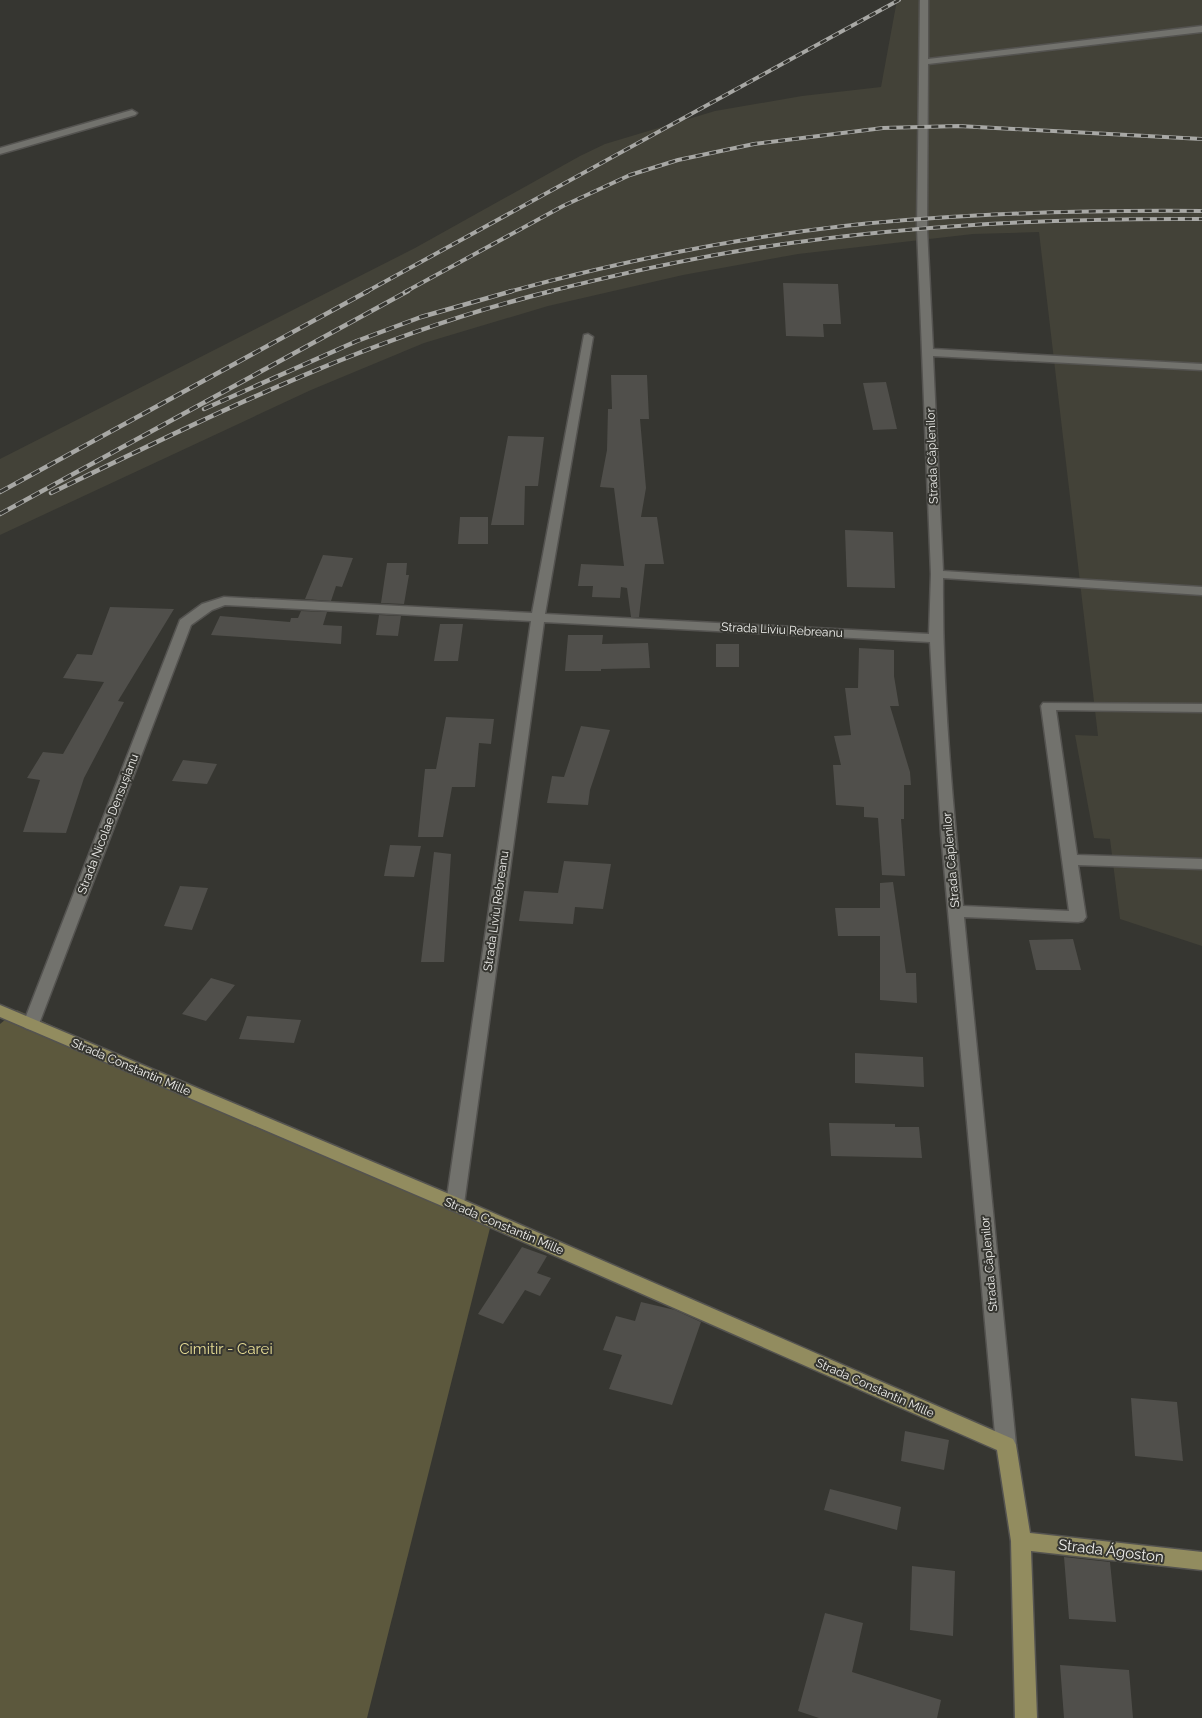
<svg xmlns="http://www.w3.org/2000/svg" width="1202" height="1718" viewBox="0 0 1202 1718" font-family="Raleway,sans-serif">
	<rect width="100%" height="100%" fill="#363631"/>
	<path fill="#434238" d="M897,0H1202V946L1120,919L1110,839L1094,838L1075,735L1098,736L1039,232L973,234L798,254L683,275L548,306L424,343L311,390L0,535V459L415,248L580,156L605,144L715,111L802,96L881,87Z"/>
	<path fill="#5c583d" d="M17,1010L492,1220L367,1718H0V1024Z"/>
	<path fill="#504f4b" d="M783,283L838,284L841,324H823L824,337L786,336Z
		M611,375H647L649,419H640L646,488L641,517H657L664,564H645L639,617H631L627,588L621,587L620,598L592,597L593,586H578L581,564L624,566L614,488L600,487L607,450L608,409H612Z
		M886,382L897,429L873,430L863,383Z
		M508,436L544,437L538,486H525L524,525H491Z
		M460,517H488V544H458Z
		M845,530L893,532L895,588L847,587Z
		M323,555L353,558L342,587L336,586L331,601L305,599Z
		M387,563H407L406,575H409L404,604L381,603Z
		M110,607L174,609L118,701L124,702L84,778L66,833L23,832L40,780L27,778L43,752L63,754L104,682L63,678L77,654L92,655Z
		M301,611L327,612L323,625L342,626L341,644L211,635L220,616L290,622L291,618H298Z
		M379,615L401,616L398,636L376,635Z
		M440,624H463L458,661H434Z
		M568,635H603L602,644L648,643L650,668L601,669V671H565Z
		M716,644H739V667H716Z
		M859,648L894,650V676L899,706H890L910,772L911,785H904V819H901L905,876L882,875L878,818L864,817V807L836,805L833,765H841L834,736L851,735L845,688H858Z
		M446,717L494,719L491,744L479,743L475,787H452L443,837H418L425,769H436Z
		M581,726L610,730L590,790L588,805L547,803L552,776L564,777Z
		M183,760L217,764L207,784L172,781Z
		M390,845L421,846L414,877L384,876Z
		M434,852L451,854L444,962H421Z
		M564,861L611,864L603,909L575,907L573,924L519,921L524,891L558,893Z
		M893,882L906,973H916L917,1003L880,1000V936H838L835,908H880V883Z
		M180,886L208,888L192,930L164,926Z
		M1073,939L1081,970H1036L1029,940Z
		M211,978L235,985L206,1021L182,1014Z
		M247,1016L301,1020L294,1043L239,1039Z
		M855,1053L923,1057L924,1087L855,1083Z
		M829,1123L895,1124V1127H919L922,1158L831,1156Z
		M522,1247L547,1256L537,1273L551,1278L540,1296L525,1290L503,1324L478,1314Z
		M641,1302L675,1310L701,1322L672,1405L609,1389L622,1355L603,1350L616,1316L635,1321Z
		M1131,1398L1177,1402L1183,1461L1135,1456Z
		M905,1431L949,1440L944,1470L901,1461Z
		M830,1489L901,1507L897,1530L824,1510Z
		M1064,1557L1110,1562L1116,1622L1069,1619Z
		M912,1566L955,1571L953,1636L910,1630Z
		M825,1613L863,1623L852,1672L941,1700L937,1718H819L798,1711Z
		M1060,1665L1129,1670L1133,1718H1064Z"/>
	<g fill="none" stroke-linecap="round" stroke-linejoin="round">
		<g stroke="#545350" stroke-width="3">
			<path id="minor" d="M920,0H928V59L1202,26V32L928,64L927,228L933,349L1202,364V370L933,356L943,571L1202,587V595L943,578C942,688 952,797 963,906L1069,911L1041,706L1043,703L1202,704V712L1056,710L1077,855L1202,859V869L1078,865L1086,917L1083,921L1078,922L964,917L1016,1445L1013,1451L1006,1453L999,1451L996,1445L941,833L930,642L544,622L464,1204L461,1209L455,1211L449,1209L446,1204L531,621L225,605L212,610L191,625L39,1024L37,1028L31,1030L25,1028L23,1024L180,620L202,604L224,597L532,613L584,335L588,334L593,337L545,614L929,634L931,574L917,228Z
				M132,110L137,113L135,115L0,154V148Z"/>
		</g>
		<g stroke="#545350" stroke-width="3">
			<path id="major" d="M0,1005L461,1199L1013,1439L1016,1445L1030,1533L1202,1552V1570L1031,1551L1037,1718H1015L1011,1541L997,1450L449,1209L0,1017Z"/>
		</g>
		<use href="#minor" fill="#72726d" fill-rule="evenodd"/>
		<use href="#major" fill="#928c5f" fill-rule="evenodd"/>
		<g stroke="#a8a8a5" stroke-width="4">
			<path id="rail-far1" d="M366,292L899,0
				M405,292L563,206L630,175L678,160L754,144L883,128L959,126L1202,139
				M508,292C618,262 730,239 844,226C963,213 1082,210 1202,211
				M547,292C627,272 708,254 791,243C928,224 1064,218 1202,219"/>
		</g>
		<g stroke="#a8a8a5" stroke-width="4.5">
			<path id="rail" d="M204,409L357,341L421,317L512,291
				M0,492L368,291
				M51,493C214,414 375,334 552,291
				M0,514L408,291"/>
		</g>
		<use href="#rail-far1" stroke="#363631" stroke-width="2.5" stroke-dasharray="7" stroke-linecap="butt"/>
		<use href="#rail" stroke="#363631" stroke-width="3" stroke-dasharray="9" stroke-linecap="butt"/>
	</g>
	<g text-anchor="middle" stroke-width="4" stroke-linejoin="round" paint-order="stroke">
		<g font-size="12" fill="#eeeeeb" stroke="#363631">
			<text transform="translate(932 456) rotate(-92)" y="4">Strada Căplenilor</text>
			<text transform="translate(782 630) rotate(3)" y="4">Strada Liviu Rebreanu</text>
			<text transform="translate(108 824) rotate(-69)" y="4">Strada Nicolae Densușianu</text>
			<text transform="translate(951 860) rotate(-95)" y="4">Strada Căplenilor</text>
			<text transform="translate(496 911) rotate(-82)" y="4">Strada Liviu Rebreanu</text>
			<text transform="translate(131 1067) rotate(23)" y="4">Strada Constantin Mille</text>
			<text transform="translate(504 1226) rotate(23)" y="4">Strada Constantin Mille</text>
			<text transform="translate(989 1264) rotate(-95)" y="4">Strada Căplenilor</text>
			<text transform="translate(875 1388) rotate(24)" y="4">Strada Constantin Mille</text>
		</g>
		<g font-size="15" fill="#e7dd95" stroke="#363631">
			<text x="226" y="1354">Cimitir - Carei</text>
		</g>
		<g font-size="15" fill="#eeeeeb" stroke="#363631">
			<text transform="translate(1111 1551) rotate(7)" y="5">Strada Ágoston</text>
		</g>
	</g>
</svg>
